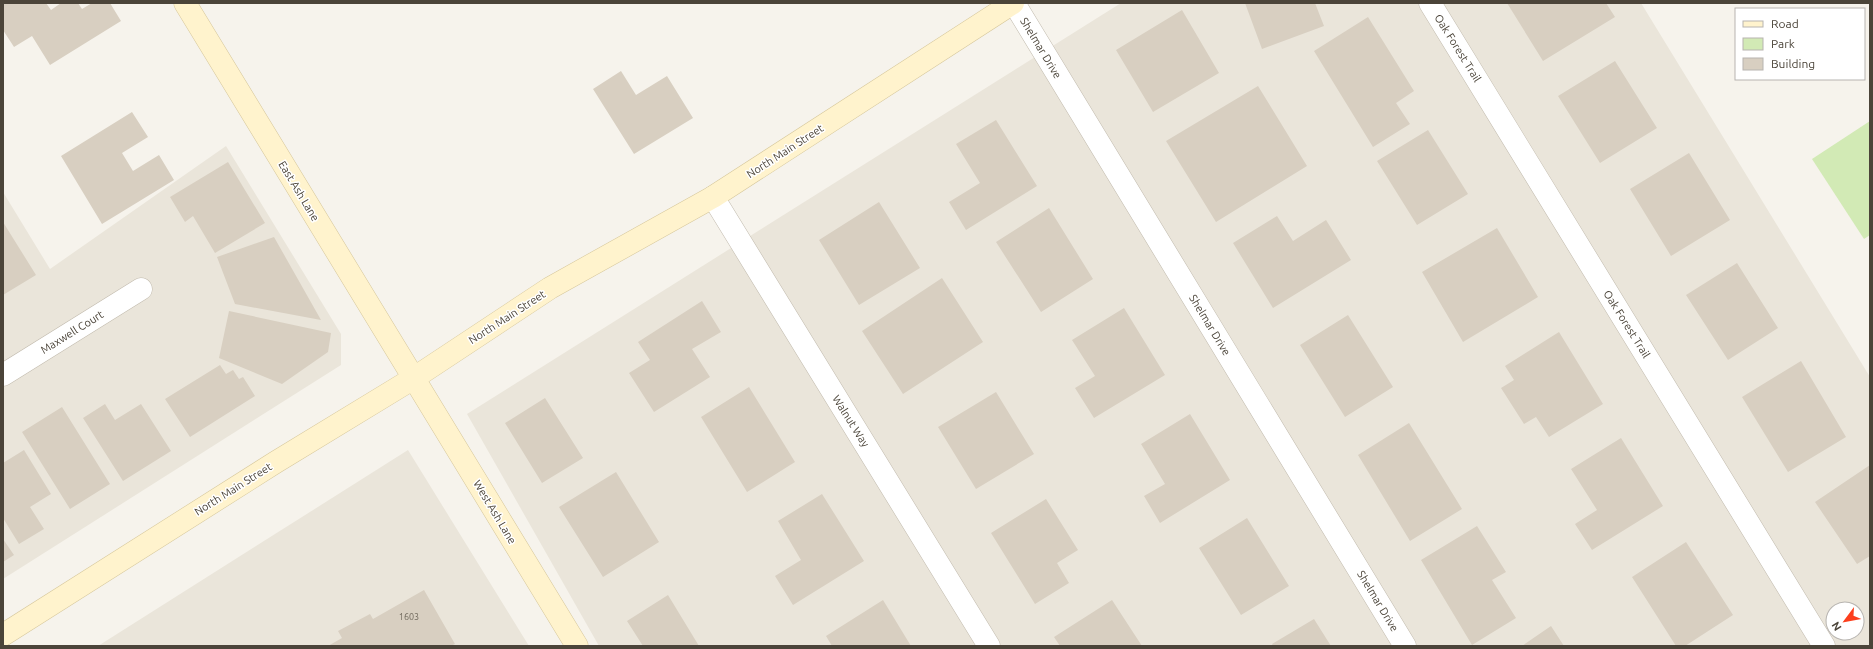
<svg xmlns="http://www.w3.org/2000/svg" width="1873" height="649" viewBox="0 0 1873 649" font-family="Ubuntu,sans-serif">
	<rect width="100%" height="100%" fill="#f6f3ec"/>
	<path fill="#eae5da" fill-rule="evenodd" d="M1121,3H1641L1870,377V646H599L467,414ZM1833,609H1857V633H1833Z
		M226,146L341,334V365L3,579V192L50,269Z
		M408,450L529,646H98Z"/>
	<path fill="#d2eab5" d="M1870,121V235L1864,239L1812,159Z"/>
	<path fill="#d8cfc1" d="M3,3H46L51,10L61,3H78L82,9L92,3H110L121,21L50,65L32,36L14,47L3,30Z
		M1245,3H1315L1324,26L1262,49Z
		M1507,3H1606L1615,17L1543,61Z
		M1182,10L1219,73L1153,112L1116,50Z
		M1368,17L1414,91L1396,103L1410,124L1373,147L1314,51Z
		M1615,61L1657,128L1600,163L1558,96Z
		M621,71L636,95L667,76L693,118L634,154L593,89Z
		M1258,86L1307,166L1216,222L1166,141Z
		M132,112L148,137L122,153L133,171L159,155L174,180L102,224L61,156Z
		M996,120L1037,186L966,230L949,202L980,183L956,144Z
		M1428,130L1468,194L1417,225L1377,161Z
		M1689,153L1730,220L1671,256L1630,189Z
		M228,162L265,223L215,253L193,216L185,222L170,197Z
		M879,202L920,268L859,305L819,240Z
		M1049,208L1093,279L1041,312L996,242Z
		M1277,216L1293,241L1326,220L1351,260L1273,308L1233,243Z
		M3,222L36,275L3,295Z
		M1497,228L1538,297L1463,342L1422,272Z
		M274,237L321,320L235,304L217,257Z
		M1737,263L1778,328L1728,360L1686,295Z
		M942,278L983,342L903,394L862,331Z
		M702,301L721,332L692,349L710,377L654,412L629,373L650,360L638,342Z
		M1124,308L1165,375L1094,418L1075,388L1095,376L1072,340Z
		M229,311L331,333L328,352L282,384L219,358Z
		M1348,315L1393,387L1345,417L1300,345Z
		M1559,332L1603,404L1549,437L1536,417L1524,424L1501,388L1514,380L1505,366Z
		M1801,361L1846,437L1788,472L1742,397Z
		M220,365L226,374L233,370L239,379L243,377L255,396L190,437L165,399Z
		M749,387L795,462L747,492L701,417Z
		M996,392L1034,454L976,489L938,427Z
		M545,398L583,458L542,483L505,423Z
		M105,404L115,420L141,404L171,451L123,481L83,418Z
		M62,407L110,484L70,509L22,432Z
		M1190,414L1230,480L1160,523L1144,496L1165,484L1141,444Z
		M1409,423L1462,509L1410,541L1358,455Z
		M1621,438L1663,506L1592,550L1575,524L1597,510L1571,469Z
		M24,450L51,494L30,507L44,529L19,544L3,518V463Z
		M1870,465V556L1857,564L1815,502Z
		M616,472L659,542L603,577L559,507Z
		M822,494L864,561L793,605L775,576L801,560L778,521Z
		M1046,499L1078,550L1057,563L1069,583L1035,604L991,533Z
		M1247,518L1289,586L1241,615L1199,548Z
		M1477,526L1506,572L1492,580L1516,618L1472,645L1421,560Z
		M3,539L14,555L3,562Z
		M1686,542L1733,615L1685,646H1676L1632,577Z
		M424,590L455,644L451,646H328L342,638L338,631L370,614L373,619Z
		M668,595L699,646H643L627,621Z
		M883,600L911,646H832L826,636Z
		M1112,600L1142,646H1060L1054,637Z
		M1314,619L1331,646H1273L1272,644Z
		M1551,626L1564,646H1522Z"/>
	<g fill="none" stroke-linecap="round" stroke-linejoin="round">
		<g stroke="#c2bbae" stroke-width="23">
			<path id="street" d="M1014,3L1405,646
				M1430,3L1824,646
				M713,197L989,646
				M3,375L141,289"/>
		</g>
		<g stroke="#d6c79b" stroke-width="23">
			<path id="secondary" d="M185,3L577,646
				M3,635L276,462L414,378L550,288L713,197L1013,3"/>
		</g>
		<use href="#street" stroke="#fff" stroke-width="22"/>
		<use href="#secondary" stroke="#fff3cd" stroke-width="22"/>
	</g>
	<g text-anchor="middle" stroke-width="3" stroke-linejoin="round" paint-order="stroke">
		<g font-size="9" fill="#6e675b">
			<text x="409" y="620">1603</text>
		</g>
		<g font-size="11" fill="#4b4439" stroke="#fff">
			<text transform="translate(1041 48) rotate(59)" y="4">Shelmar Drive</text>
			<text transform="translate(1458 48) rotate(58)" y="4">Oak Forest Trail</text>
			<text transform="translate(785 151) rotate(-33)" y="4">North Main Street</text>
			<text transform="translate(299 191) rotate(59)" y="4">East Ash Lane</text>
			<text transform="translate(507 317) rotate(-33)" y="4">North Main Street</text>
			<text transform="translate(1627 324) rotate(58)" y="4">Oak Forest Trail</text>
			<text transform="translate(1210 325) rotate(59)" y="4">Shelmar Drive</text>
			<text transform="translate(72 332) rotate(-32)" y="4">Maxwell Court</text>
			<text transform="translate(851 421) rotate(58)" y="4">Walnut Way</text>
			<text transform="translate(233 489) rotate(-32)" y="4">North Main Street</text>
			<text transform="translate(495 512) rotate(59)" y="4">West Ash Lane</text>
			<text transform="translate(1378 601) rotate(59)" y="4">Shelmar Drive</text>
		</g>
	</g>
	<rect width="1873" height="649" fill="none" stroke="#4b4439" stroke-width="8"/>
	<rect x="1735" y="8" width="130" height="72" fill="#ffffff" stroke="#b7b4b0"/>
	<rect x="1743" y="21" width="20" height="6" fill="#fff3cd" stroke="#b7b4b0"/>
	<text x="1771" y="28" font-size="12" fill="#4b4439">Road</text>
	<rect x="1743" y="38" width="20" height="12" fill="#d2eab5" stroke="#b7b4b0"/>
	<text x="1771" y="48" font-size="12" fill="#4b4439">Park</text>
	<rect x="1743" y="58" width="20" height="12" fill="#d8cfc1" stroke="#b7b4b0"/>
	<text x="1771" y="68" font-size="12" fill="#4b4439">Building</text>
	<g transform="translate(1845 621) rotate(238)"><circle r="19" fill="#ffffff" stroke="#b7b4b0"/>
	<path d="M0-3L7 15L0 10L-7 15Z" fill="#fc3f1d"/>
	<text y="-6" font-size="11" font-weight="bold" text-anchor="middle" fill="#4b4439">N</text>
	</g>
</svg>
